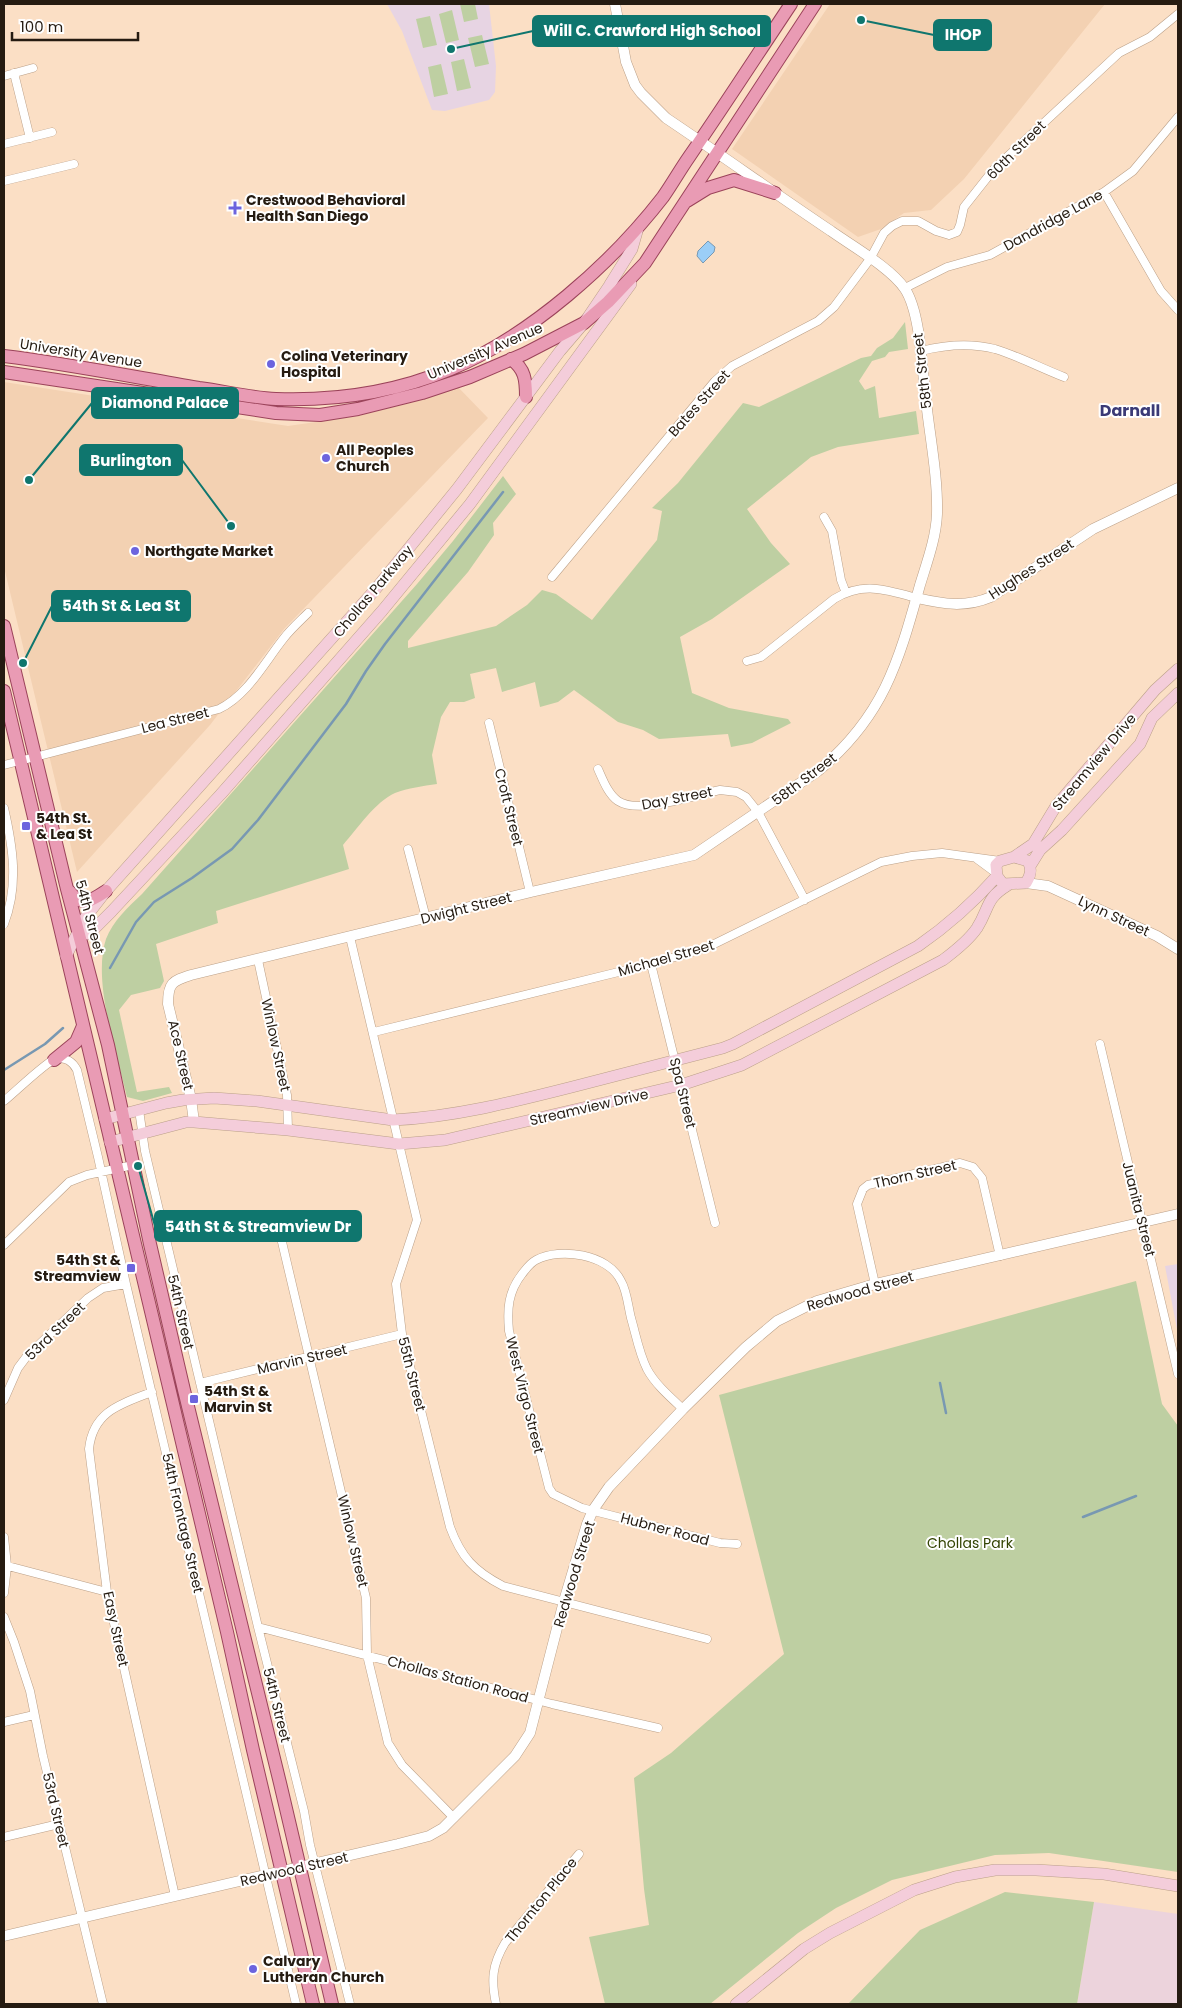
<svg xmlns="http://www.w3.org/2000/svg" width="1182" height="2008" viewBox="0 0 1182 2008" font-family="Poppins,sans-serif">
	<rect width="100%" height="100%" fill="#fbdfc5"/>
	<path fill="#f3d1b2" d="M830,4H1105L964,179L931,210L904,213L881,229L858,237L732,149Z
		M4,382L288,426L358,416L456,385L488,418L284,629L210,725L77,872L4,567Z"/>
	<path fill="#ecd3dc" d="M1094,1902L1178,1914V2004H1077Z"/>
	<path fill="#e7d4e3" d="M387,4H489L496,66L495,92L489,100L445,111L432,110L402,31Z
		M1178,1264V1335L1165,1266Z"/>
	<path fill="#becfa2" d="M460,4H475L478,19L464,22Z
		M452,10L459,40L446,43L439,14Z
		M430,16L437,45L423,48L416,19Z
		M482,35L489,64L475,67L468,38Z
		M464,59L471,88L457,91L451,62Z
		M441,64L448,94L434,97L428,67Z
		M905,322L908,349L889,352L885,357L872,361L859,381L865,390L875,386L879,418L916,411L919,434L838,447L811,457L747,509L771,543L790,564L712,619L680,637L692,693L729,708L788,719L791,723L752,743L731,747L728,734L659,739L643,730L618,722L574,690L558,702L540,707L535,682L502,692L496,668L470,674L475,698L464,702H450L441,717L432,755L437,784C423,786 408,788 395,793C376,801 357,829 343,845L349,869L216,911L218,923L156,944L164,981L160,988L131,995L119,1010L137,1092L169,1087L172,1093L143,1101L127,1097C117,1054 92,981 106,939C113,921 128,907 142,894L417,584L453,541L503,476L516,494L493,523L494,535L468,572L408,641V648L496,626L527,605L542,590L556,594L592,620L657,540L662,511L652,508L678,483L743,403L759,407L861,358L871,356L877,348L893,338Z
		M1136,1281L1162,1404L1178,1426V1872L1049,1853L995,1855L892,1880L836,1908L798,1933L710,2004H605L589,1937L649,1925L644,1889L634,1778L671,1753L784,1654L719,1395Z
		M1005,1892L1094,1902L1077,2004H848L920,1930Z"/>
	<path fill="#9bcef7" stroke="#7898b2" d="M708,241L715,247L714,252L703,263L697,256L698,251Z"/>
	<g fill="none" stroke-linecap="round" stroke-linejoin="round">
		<path stroke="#7898b2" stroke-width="2.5" d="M110,968L136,922L154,902L192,878L232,849L258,820L346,704L366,671L385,644L503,492
			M4,1070L45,1044L63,1028
			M940,1383L946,1413
			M1083,1517L1136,1496"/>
		<g stroke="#bba088" stroke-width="9">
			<path id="minor" d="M14,73L30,138
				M4,76L33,68
				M4,144L52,132
				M4,181L74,164
				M1104,192L1161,291L1178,310
				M905,288L947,267L990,255L1104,192L1133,171L1178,117
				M921,351C945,345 971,343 995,349C1018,356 1041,368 1064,377
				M824,517L832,531L841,580L846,593
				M552,577L715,381L732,366L818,321L834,307L870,259L884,233L892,226L902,221H918L936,231L949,235L957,232L960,225L964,207L994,169L1119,53L1150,37L1178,14
				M747,661L761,657L834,599C864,581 885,590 917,598
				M489,723L530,892
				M4,765L219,709C248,695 264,663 284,638C291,629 300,621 308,613
				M598,769C603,780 608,794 618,801C639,815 695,795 720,790L737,792L746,797L758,812L805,900
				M4,808C13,847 19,885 4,924
				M408,849L426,918
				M977,859L996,873
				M350,937L417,1220L396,1284L402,1334L450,1527C461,1557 474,1571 503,1586L707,1639
				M258,960L287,1095L288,1130
				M651,964L715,1223
				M374,1032L651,964L706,948L881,862L912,856L942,853L1000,861
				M1100,1044L1178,1374
				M4,1101C14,1093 45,1063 55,1059C65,1056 73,1062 77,1070L98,1157L126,1284L296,2004
				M139,1110L145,1151L258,1627L304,1811L310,1845L350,2004
				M282,1242L366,1598L367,1655L388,1743L402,1765L454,1818
				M4,1245L69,1182L87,1175L133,1165
				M875,1284L857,1204L863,1189L868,1185L960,1163L973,1167L982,1178L1000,1256
				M200,1383L402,1334
				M152,1392C121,1404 93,1411 89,1449L107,1592L175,1896
				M4,1400L18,1368L27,1356L88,1298L103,1288L126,1284
				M683,1409C670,1397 655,1384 647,1369C639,1353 636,1335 631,1318C628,1306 627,1291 621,1281C608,1254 560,1247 536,1260C530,1263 526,1269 522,1274C508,1292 507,1309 509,1331L549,1488L553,1494L582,1508L720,1543L737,1544
				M4,1537L7,1566L4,1593
				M4,1565L107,1592
				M4,1617L14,1642L30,1691L43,1756L103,2004
				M258,1627L552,1704L658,1728
				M4,1722L34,1715
				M4,1837L59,1824
				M496,2004C491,1980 492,1965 505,1943L579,1854"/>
		</g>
		<g stroke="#bba088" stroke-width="11">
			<path id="tertiary" d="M917,598C943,604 965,608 991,597L1093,529L1178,488
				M1026,883L1048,886L1157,936L1178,949
				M194,1122L191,1099L168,1004C168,983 172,981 191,975L531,892L694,855L818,771C883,717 898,664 920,585C927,562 936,538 937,514C938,474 929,433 925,392C922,365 920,312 905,289C891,268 852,246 831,231C776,194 721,155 666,118L641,93L635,85L626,62L615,4
				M4,1936L398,1844L429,1836L443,1828L515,1756L530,1733L564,1601L587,1524L593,1510L609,1487L683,1409L746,1347L777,1321L817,1301L875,1284L1178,1214"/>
		</g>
		<g stroke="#bba088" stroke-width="12">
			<path id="secondary" d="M1014,857L1033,844L1056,806L1155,690L1178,669
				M1014,857L1028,861C1032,869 1031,875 1026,883L1003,884L997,876L996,865L1000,861Z
				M1030,866L1040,850L1062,830L1140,744L1152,718L1178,693
				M78,933L89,934L111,912L221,794L382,611L470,504L631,284
				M66,956L85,918L106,891L374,591L457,489L560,351L584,323L609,286L632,249L638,228
				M105,1119L166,1103L183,1100L214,1098L257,1101L393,1120C454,1117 513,1102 572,1087C622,1074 673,1061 723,1048L733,1044L918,946C947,926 973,903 997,876
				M110,1142L186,1122H194L288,1130L399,1144L445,1140L681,1085L742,1065L943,960C955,951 969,940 977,928C990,907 985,899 1008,885
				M736,2004L804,1949L830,1933L914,1890L955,1877L995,1870H1036L1104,1874L1178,1886"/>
		</g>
		<g stroke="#9b435a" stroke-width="14">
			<path id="primary" d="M687,201L708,188L734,180L775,193
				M4,356C69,364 134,377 199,388C224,391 251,398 276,399C334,401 396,392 451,369C530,336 611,264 663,197C672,184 680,170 689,157C724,106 757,55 791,4
				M511,359C525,369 526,380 526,397
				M4,372L276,413L320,415L358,409L422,393L470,377L524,354L584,323L608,302L645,263L815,4
				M4,626L67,889L108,1045L150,1244L184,1390L280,1783L332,2004
				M4,691L227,1632L253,1750L313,2004
				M69,891C82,908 91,901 106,891
				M54,1060L76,1042L83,1026"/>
		</g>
		<use href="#minor" stroke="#fff" stroke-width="8"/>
		<use href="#tertiary" stroke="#fff" stroke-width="10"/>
		<use href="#secondary" stroke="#f4cdda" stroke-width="11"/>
		<use href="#primary" stroke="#e99bb4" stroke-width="12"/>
	</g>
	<g fill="#6c64de" stroke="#fff" stroke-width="2">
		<path d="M232.5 200.5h5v5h5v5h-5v5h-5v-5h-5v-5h5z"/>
		<circle cx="271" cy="364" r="5"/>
		<circle cx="326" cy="458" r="5"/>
		<circle cx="135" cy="551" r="5"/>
		<rect x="21" y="821" width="10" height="10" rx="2.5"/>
		<rect x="126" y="1263" width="10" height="10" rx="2.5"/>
		<rect x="189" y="1394" width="10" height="10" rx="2.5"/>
		<circle cx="253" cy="1969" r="5"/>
	</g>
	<g text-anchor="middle" stroke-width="4" stroke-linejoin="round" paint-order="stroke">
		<g font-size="14" fill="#251b11" stroke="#fff">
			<text transform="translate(1016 150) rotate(-45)" y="5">60th Street</text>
			<text transform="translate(1053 220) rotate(-29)" y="5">Dandridge Lane</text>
			<text transform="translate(485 351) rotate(-23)" y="5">University Avenue</text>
			<text transform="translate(81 353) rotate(9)" y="5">University Avenue</text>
			<text transform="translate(922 371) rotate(-97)" y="5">58th Street</text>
			<text transform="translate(699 403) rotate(-48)" y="5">Bates Street</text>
			<text transform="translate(1031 569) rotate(-33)" y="5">Hughes Street</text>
			<text transform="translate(373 591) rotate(-50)" y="5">Chollas Parkway</text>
			<text transform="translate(175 720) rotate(-14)" y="5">Lea Street</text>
			<text transform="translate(1094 762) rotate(-50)" y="5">Streamview Drive</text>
			<text transform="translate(804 779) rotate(-37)" y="5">58th Street</text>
			<text transform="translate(677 798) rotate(-11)" y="5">Day Street</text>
			<text transform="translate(509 807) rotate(76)" y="5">Croft Street</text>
			<text transform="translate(466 908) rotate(-14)" y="5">Dwight Street</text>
			<text transform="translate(1114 916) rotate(25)" y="5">Lynn Street</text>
			<text transform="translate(90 917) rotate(75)" y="5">54th Street</text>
			<text transform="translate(666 958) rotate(-16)" y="5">Michael Street</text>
			<text transform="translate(276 1045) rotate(78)" y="5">Winlow Street</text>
			<text transform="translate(181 1055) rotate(77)" y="5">Ace Street</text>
			<text transform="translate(683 1093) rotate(76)" y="5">Spa Street</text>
			<text transform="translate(589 1107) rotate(-13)" y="5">Streamview Drive</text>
			<text transform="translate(915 1174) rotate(-13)" y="5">Thorn Street</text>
			<text transform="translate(1139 1209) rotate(76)" y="5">Juanita Street</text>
			<text transform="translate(860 1291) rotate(-16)" y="5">Redwood Street</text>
			<text transform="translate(181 1312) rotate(77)" y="5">54th Street</text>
			<text transform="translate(55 1331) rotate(-44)" y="5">53rd Street</text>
			<text transform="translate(302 1359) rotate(-13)" y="5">Marvin Street</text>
			<text transform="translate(412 1374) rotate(76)" y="5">55th Street</text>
			<text transform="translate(525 1395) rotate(76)" y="5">West Virgo Street</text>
			<text transform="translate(183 1523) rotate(77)" y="5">54th Frontage Street</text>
			<text transform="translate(665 1529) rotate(15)" y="5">Hubner Road</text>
			<text transform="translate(353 1541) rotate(77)" y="5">Winlow Street</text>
			<text transform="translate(574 1574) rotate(-73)" y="5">Redwood Street</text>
			<text transform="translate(116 1629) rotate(78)" y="5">Easy Street</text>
			<text transform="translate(458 1679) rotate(15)" y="5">Chollas Station Road</text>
			<text transform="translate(277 1705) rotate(76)" y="5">54th Street</text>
			<text transform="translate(56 1810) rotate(77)" y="5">53rd Street</text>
			<text transform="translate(294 1869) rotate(-13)" y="5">Redwood Street</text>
			<text transform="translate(541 1900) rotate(-51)" y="5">Thornton Place</text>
		</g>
		<g font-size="14" font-weight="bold" fill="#251b11" stroke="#fff" text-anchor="start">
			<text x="246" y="205">Crestwood Behavioral<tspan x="246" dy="16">Health San Diego</tspan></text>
			<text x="281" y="361">Colina Veterinary<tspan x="281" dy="16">Hospital</tspan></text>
			<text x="336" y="455">All Peoples<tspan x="336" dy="16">Church</tspan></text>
			<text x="145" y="556">Northgate Market</text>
			<text x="36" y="823">54th St.<tspan x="36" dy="16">&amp; Lea St</tspan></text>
			<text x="121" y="1265" text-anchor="end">54th St &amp;<tspan x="121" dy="16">Streamview</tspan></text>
			<text x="204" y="1396">54th St &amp;<tspan x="204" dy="16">Marvin St</tspan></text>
			<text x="263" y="1966">Calvary<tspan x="263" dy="16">Lutheran Church</tspan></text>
		</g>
		<g font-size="14" fill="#324302" stroke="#fff">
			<text x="970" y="1548">Chollas Park</text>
		</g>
		<g font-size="16" font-weight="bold" fill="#3b3a76" stroke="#fff">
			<text x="1130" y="416">Darnall</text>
		</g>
	</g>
	<path fill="none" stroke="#0f766e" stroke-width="2" d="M451 49L533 31M861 20L934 35M29 480L92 403M231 526L182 460M23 663L52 606M138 1166L155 1226"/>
	<g fill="#0f766e" stroke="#fff" stroke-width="2">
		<circle cx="451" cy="49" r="5"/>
		<circle cx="861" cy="20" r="5"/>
		<circle cx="29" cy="480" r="5"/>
		<circle cx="231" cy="526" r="5"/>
		<circle cx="23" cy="663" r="5"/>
		<circle cx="138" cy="1166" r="5"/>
	</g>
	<g fill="#0f766e" stroke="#0f766e" stroke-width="2">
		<rect x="533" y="16" width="237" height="30" rx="5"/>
		<rect x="934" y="20" width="57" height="30" rx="5"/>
		<rect x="92" y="388" width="146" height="30" rx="5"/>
		<rect x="80" y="445" width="102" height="30" rx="5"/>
		<rect x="52" y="591" width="138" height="30" rx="5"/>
		<rect x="155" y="1211" width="206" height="30" rx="5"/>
	</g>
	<g font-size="15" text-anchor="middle" font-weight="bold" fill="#fff">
		<text x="652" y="36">Will C. Crawford High School</text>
		<text x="963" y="40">IHOP</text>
		<text x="165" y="408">Diamond Palace</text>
		<text x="131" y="466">Burlington</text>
		<text x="121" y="611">54th St &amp; Lea St</text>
		<text x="258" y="1232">54th St &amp; Streamview Dr</text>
	</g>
	<rect width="1182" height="2008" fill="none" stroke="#251b11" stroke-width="10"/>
	<path d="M12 32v8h126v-8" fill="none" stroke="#251b11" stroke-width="2.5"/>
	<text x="20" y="32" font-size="15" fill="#251b11" stroke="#ffffff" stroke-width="4" paint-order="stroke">100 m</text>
</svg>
